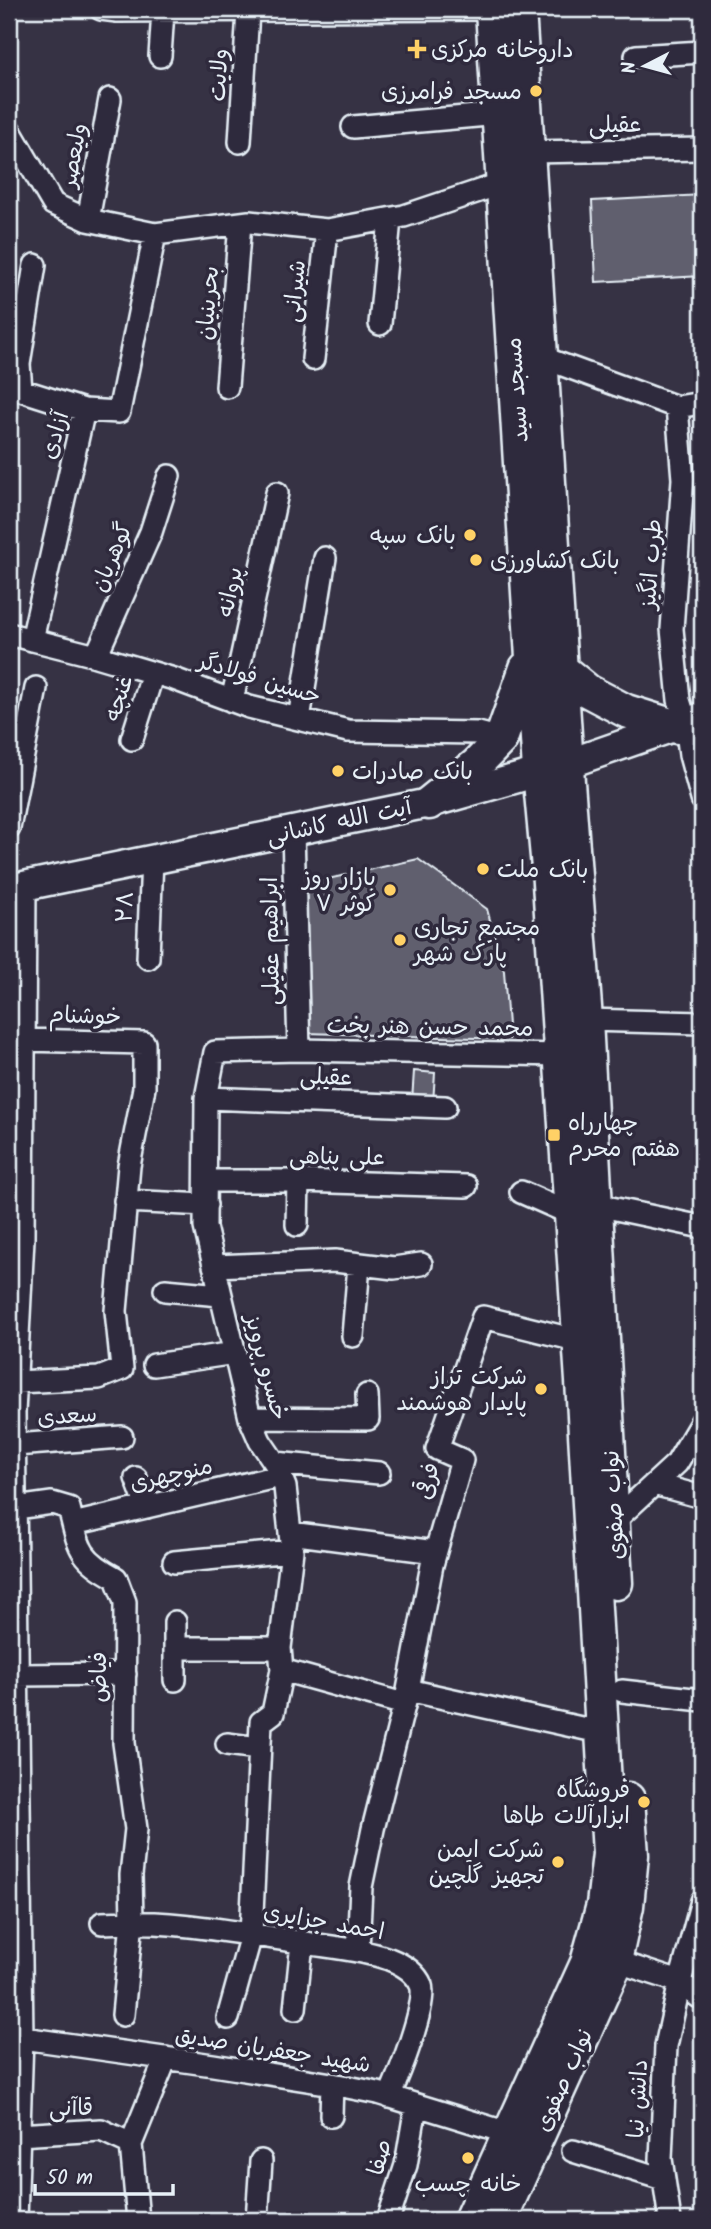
<svg xmlns="http://www.w3.org/2000/svg" width="711" height="2229" viewBox="0 0 711 2229" font-family="Kalam,'Playpen Sans Arabic',sans-serif">
	<rect width="100%" height="100%" fill="#363244"/>
	<filter id="ink" filterUnits="userSpaceOnUse"><feTurbulence type="fractalNoise" baseFrequency=".0143" numOctaves="2"/><feDisplacementMap in="SourceGraphic" scale="14" xChannelSelector="R" yChannelSelector="G"/><feConvolveMatrix kernelMatrix="1 2 1 2 8 2 1 2 1" color-interpolation-filters="sRGB"/></filter>
	<g filter="url(#ink)">
		<path fill="#605e6e" stroke="#e8f1f8" stroke-width="2" d="M702,195V276L596,282L592,201Z
			M418,859L487,909L504,971L509,1039L306,1033L305,884Z
			M414,1071L435,1073L433,1103L412,1101Z"/>
		<g fill="none" stroke-linecap="round" stroke-linejoin="round">
			<g stroke="#e8f1f8" stroke-width="26">
				<path id="minor" d="M101,9L117,11L492,9
					M160,56L163,11
					M636,56L702,52
					M353,127L499,114
					M9,129L53,204L88,220L155,234L249,222L327,230L404,216L503,183
					M240,142L248,11
					M529,152L702,149
					M88,220L110,99
					M35,265L19,364L21,390L84,410
					M380,324L390,219
					M541,357L677,407L702,403
					M313,359L327,230
					M227,387L240,223
					M677,407L683,479L672,629L679,700L686,723L690,755L702,799
					M9,634L96,656L174,679L249,707L348,731L478,733L501,739
					M32,640L84,410L119,412L155,234
					M96,656L151,532L169,476
					M232,701L277,493
					M299,719L325,558
					M132,739L153,673
					M9,828L36,688
					M293,831L299,1050
					M148,958L152,859
					M586,1020L702,1023
					M206,1098L445,1107
					M206,1181H298L466,1186
					M521,1192L571,1214
					M125,1201L206,1205
					M597,1205L702,1227
					M297,1225L298,1181
					M214,1266L335,1261L394,1268L421,1264
					M165,1290L220,1295
					M353,1336L359,1265
					M154,1365L235,1353
					M16,1382L99,1378L122,1369L116,1311L129,1166L144,1088V1043L24,1040
					M250,1418L368,1419L367,1395
					M15,1445L122,1437
					M275,1463L379,1473
					M136,1478L147,1507
					M654,1484L702,1497
					M16,1508L52,1503L69,1508C79,1547 78,1558 116,1578L125,1602L124,1743L136,1829L131,1875L132,1921L123,2015
					M613,1522L677,1463L702,1421
					M73,1524L280,1476
					M290,1533L435,1552
					M174,1562L292,1551
					M175,1648H280
					M282,1670L404,1704
					M17,1675L125,1674
					M175,1680V1622
					M408,1690L604,1733
					M622,1691L702,1700
					M227,1744L259,1748
					M102,1923C168,1919 233,1932 299,1942C328,1947 360,1949 389,1959C402,1964 415,1971 421,1985C428,2003 398,2077 389,2097
					M358,1951L361,1887L373,1829L408,1690L432,1565L462,1460L437,1449L483,1317L580,1341
					M615,1961L680,1982L699,1997H702
					M295,2009L302,1943
					M228,2018L251,1935L261,1722L273,1713L282,1670L280,1648L292,1551L285,1487L275,1463L260,1441L250,1418L205,1227L206,1098L215,1052L299,1050L560,1055
					M9,2036L213,2065L332,2084L378,2093L521,2137
					M331,2116L332,2084
					M18,2135L101,2130L131,2144L138,2220
					M131,2144L166,2058
					M573,2151L663,2179
					M16,2220L22,2038L14,1413L23,1239L25,886
					M257,2220L261,2161
					M388,2220L406,2165L416,2106
					M670,2220L661,2159L666,2046L680,1982L702,1901"/>
			</g>
			<g stroke="#e8f1f8" stroke-width="33">
				<path id="secondary" d="M9,889L429,803L567,764L702,717"/>
			</g>
			<g stroke="#e8f1f8" stroke-width="37">
				<path id="primary" d="M519,9L568,782L586,1020L616,1583
					M561,669L588,691L626,711L677,727
					M429,803L476,765L501,739L526,668
					M470,2220L587,1963L603,1905L609,1854L582,1381L548,868L539,771L492,9
					M500,2220L613,1970L627,1906L632,1855L628,1799"/>
			</g>
			<use href="#minor" stroke="#2f2a3d" stroke-width="21"/>
			<use href="#secondary" stroke="#2f2a3d" stroke-width="28"/>
			<use href="#primary" stroke="#2f2a3d" stroke-width="32"/>
		</g>
	</g>
	<g fill="#ffd166" stroke="#2f2a3d" stroke-width="2.5">
		<path d="M413.5 38.5h7v7h7v7h-7v7h-7v-7h-7v-7h7z"/>
		<circle cx="536" cy="91" r="7"/>
		<circle cx="470" cy="535" r="7"/>
		<circle cx="476" cy="560" r="7"/>
		<circle cx="338" cy="771" r="7"/>
		<circle cx="483" cy="869" r="7"/>
		<circle cx="390" cy="890" r="7"/>
		<circle cx="400" cy="940" r="7"/>
		<rect x="547" y="1128" width="14" height="14" rx="3.5"/>
		<circle cx="541" cy="1389" r="7"/>
		<circle cx="644" cy="1802" r="7"/>
		<circle cx="558" cy="1862" r="7"/>
		<circle cx="468" cy="2158" r="7"/>
	</g>
	<g text-anchor="middle" stroke-width="7" stroke-linejoin="round" paint-order="stroke">
		<g font-size="23" fill="#e8f1f8" stroke="#2f2a3d" text-anchor="start">
			<text x="431" y="57">داروخانه مرکزی</text>
			<text x="522" y="99" text-anchor="end">مسجد فرامرزی</text>
			<text x="456" y="543" text-anchor="end">بانک سپه</text>
			<text x="490" y="568">بانک کشاورزی</text>
			<text x="352" y="779">بانک صادرات</text>
			<text x="497" y="877">بانک ملت</text>
			<text x="376" y="885" text-anchor="end">بازار روز<tspan x="376" dy="26">کوثر ۷</tspan></text>
			<text x="414" y="935">مجتمع تجاری<tspan x="414" dy="26">پارک شهر</tspan></text>
			<text x="568" y="1130">چهارراه<tspan x="568" dy="26">هفتم محرم</tspan></text>
			<text x="527" y="1384" text-anchor="end">شرکت تراز<tspan x="527" dy="26">پایدار هوشمند</tspan></text>
			<text x="630" y="1797" text-anchor="end">فروشگاه<tspan x="630" dy="26">ابزارآلات طاها</tspan></text>
			<text x="544" y="1857" text-anchor="end">شرکت ایمن<tspan x="544" dy="26">تجهیز گلچین</tspan></text>
			<text x="468" y="2191" text-anchor="middle">خانه چسب</text>
		</g>
		<g font-size="23" fill="#e8f1f8" stroke="#2f2a3d">
			<text transform="translate(218 75) rotate(-87)" y="8">ولایت</text>
			<text transform="translate(615 124) rotate(-1)" y="8">عقیلی</text>
			<text transform="translate(73 155) rotate(-80)" y="8">ولیعصر</text>
			<text transform="translate(294 291) rotate(-84)" y="8">شیرانی</text>
			<text transform="translate(207 303) rotate(-85)" y="8">بحرینیان</text>
			<text transform="translate(516 390) rotate(-94)" y="8">مسجد سید</text>
			<text transform="translate(54 435) rotate(-73)" y="8">آزادی</text>
			<text transform="translate(111 557) rotate(-67)" y="8">گوهریان</text>
			<text transform="translate(650 564) rotate(-86)" y="8">طرب انگیز</text>
			<text transform="translate(229 592) rotate(-78)" y="8">پروانه</text>
			<text transform="translate(260 678) rotate(17)" y="8">حسین فولادگر</text>
			<text transform="translate(118 698) rotate(-72)" y="8">غنچه</text>
			<text transform="translate(339 821) rotate(-12)" y="8">آیت الله کاشانی</text>
			<text transform="translate(124 907) rotate(-87)" y="8">۲۸</text>
			<text transform="translate(270 941) rotate(-91)" y="8">ابراهیم عقیلی</text>
			<text transform="translate(85 1015) rotate(2)" y="8">خوشنام</text>
			<text transform="translate(430 1026) rotate(1)" y="8">محمد حسن هنر بخت</text>
			<text transform="translate(326 1076) rotate(2)" y="8">عقیلی</text>
			<text transform="translate(337 1156) rotate(1)" y="8">علی پناهی</text>
			<text transform="translate(267 1367) rotate(75)" y="8">خسرو پرویز</text>
			<text transform="translate(67 1415) rotate(-4)" y="8">سعدی</text>
			<text transform="translate(171 1474) rotate(-13)" y="8">منوچهری</text>
			<text transform="translate(427 1481) rotate(-77)" y="8">فرقی</text>
			<text transform="translate(613 1505) rotate(-93)" y="8">نواب صفوی</text>
			<text transform="translate(98 1677) rotate(-90)" y="8">فیاض</text>
			<text transform="translate(324 1921) rotate(10)" y="8">احمد جزایری</text>
			<text transform="translate(273 2049) rotate(9)" y="8">شهید جعفریان صدیق</text>
			<text transform="translate(563 2080) rotate(-66)" y="8">نواب صفوی</text>
			<text transform="translate(637 2099) rotate(-87)" y="8">دانش نیا</text>
			<text transform="translate(71 2107) rotate(-1)" y="8">قاآنی</text>
			<text transform="translate(379 2157) rotate(-75)" y="8">صفا</text>
		</g>
	</g>
	<rect width="711" height="2229" fill="none" stroke="#2f2a3d" stroke-width="35"/>
	<rect x="18" y="18" width="676" height="2194" fill="none" stroke="#e8f1f8" stroke-width="2.5" filter="url(#ink)"/>
	<g transform="translate(645 66) rotate(264)" stroke="#2f2a3d" stroke-width="5" paint-order="stroke">
	<path d="M0-5L12 26L0 18L-12 26Z" fill="#e8f1f8"/>
	<text y="-10" font-size="19" font-weight="bold" text-anchor="middle" fill="#e8f1f8">N</text>
	</g>
	<path d="M35 2184v10h138v-10" fill="none" stroke="#e8f1f8" stroke-width="3.5"/>
	<text x="46" y="2184" font-size="21" fill="#e8f1f8" stroke="#2f2a3d" stroke-width="5" paint-order="stroke">50 m</text>
</svg>
